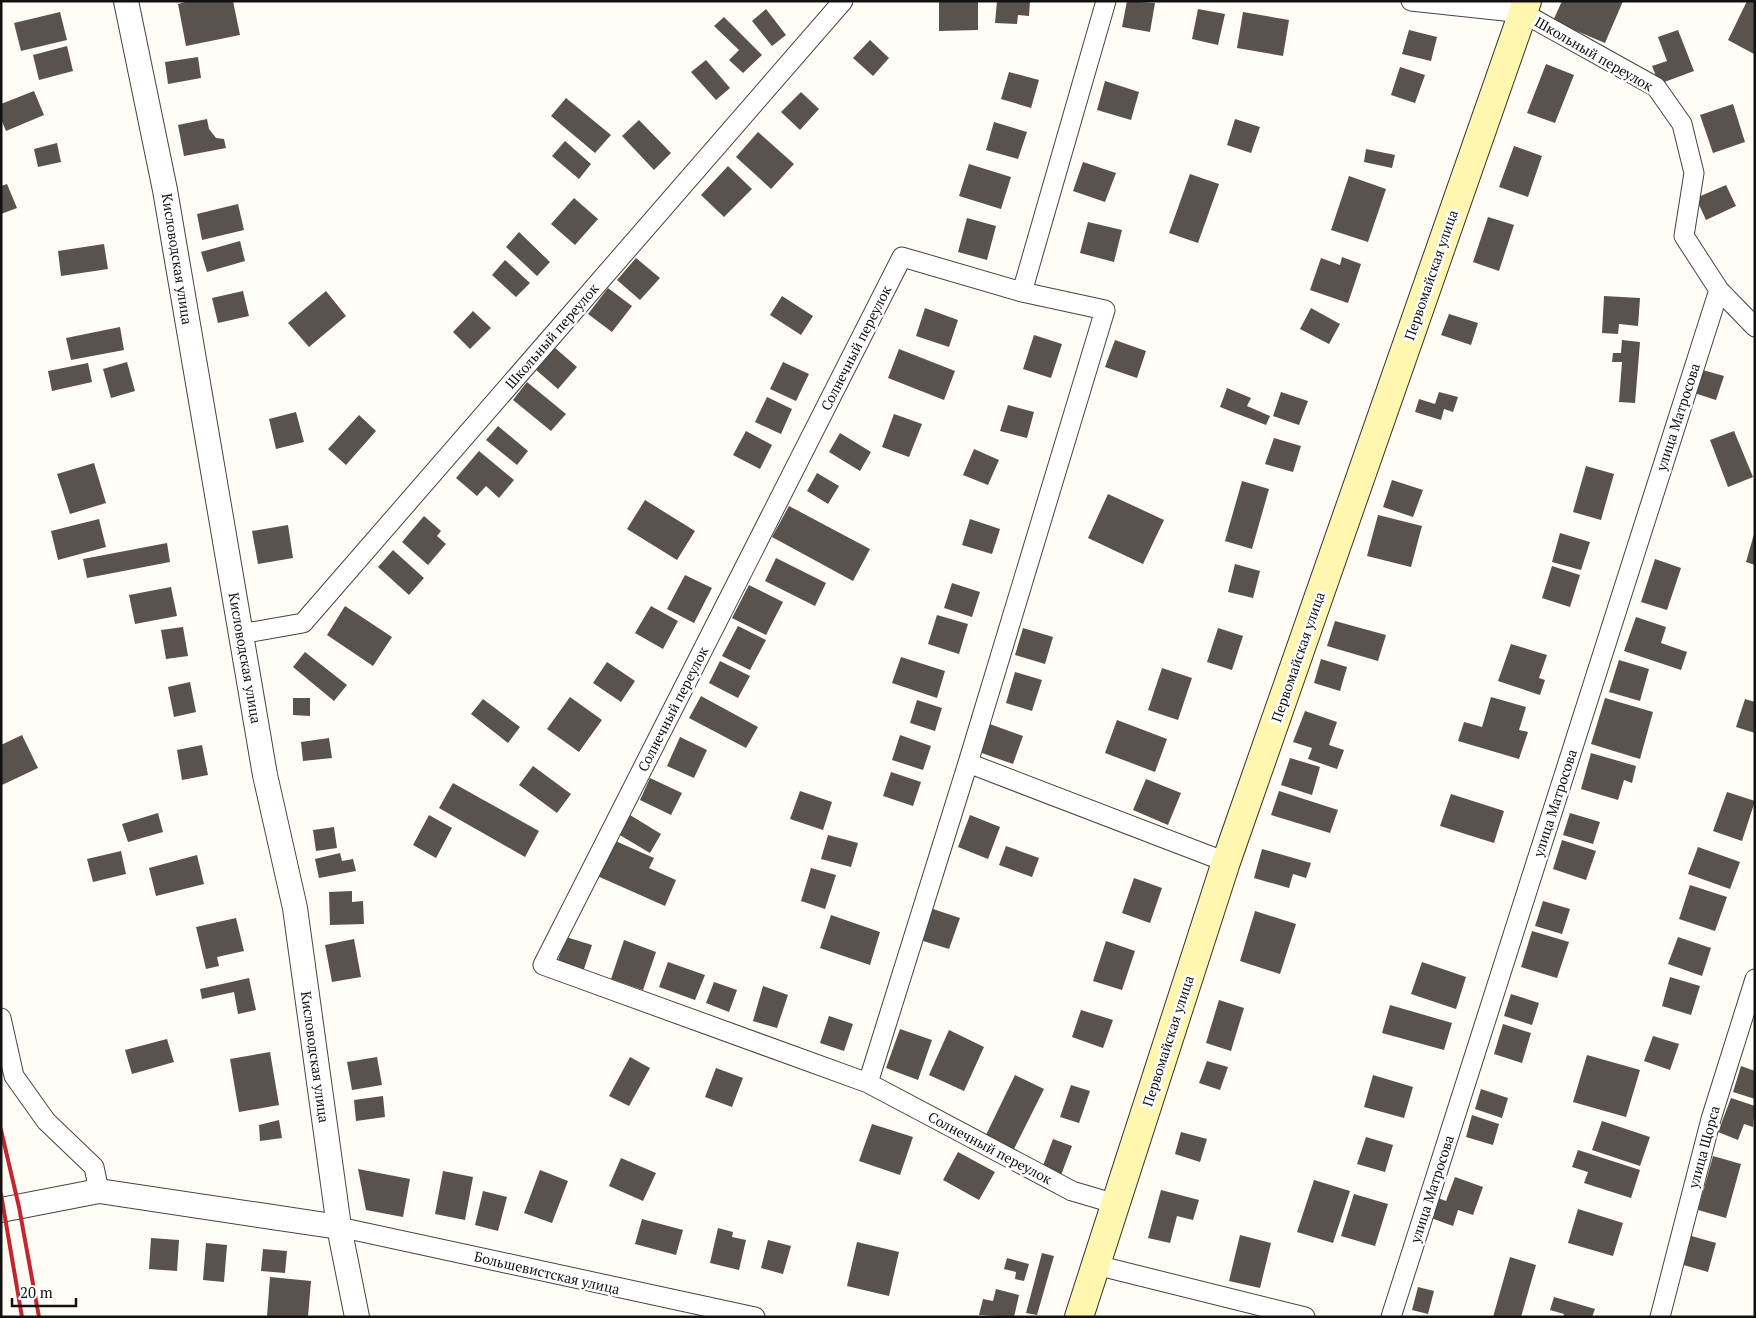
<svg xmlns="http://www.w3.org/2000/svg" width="1756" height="1318" viewBox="0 0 1756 1318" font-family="'PT Serif',serif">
	<rect width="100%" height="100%" fill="#fffdf5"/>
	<path fill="#5a524d" d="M189,1H233L240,35L186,46L178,4Z
		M939,1H978V30L939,31Z
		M997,1H1030L1029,16L1018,15L1017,24L995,23Z
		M1127,1L1155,3L1150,32L1122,27Z
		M1562,1H1623L1605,43L1553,21Z
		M1747,1H1755L1754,54L1728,40Z
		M766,9L786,35L772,46L752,21Z
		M1198,9L1225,14L1218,45L1192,39Z
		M60,12L67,40L21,51L14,23Z
		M1243,12L1289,20L1283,56L1237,48Z
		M724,17L762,55L743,73L729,60L739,50L714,26Z
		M1409,30L1437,37L1431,61L1402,54Z
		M1678,30L1694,71L1659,84L1652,66L1667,61L1658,37Z
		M870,40L889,58L873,76L853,58Z
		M67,46L73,71L39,80L33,55Z
		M198,57L201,78L168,84L165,62Z
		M706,60L730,88L716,100L691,72Z
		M1546,64L1574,75L1555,123L1527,113Z
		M1400,67L1425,75L1415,103L1391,95Z
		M1009,72L1039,80L1031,108L1001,99Z
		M1105,81L1139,92L1131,120L1097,110Z
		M34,91L44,115L6,131L1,119V104Z
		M801,92L819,109L800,130L781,112Z
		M566,98L611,135L595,153L551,116Z
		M1733,104L1745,142L1713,153L1700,115Z
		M207,119L209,129L216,138L224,139L226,148L184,156L178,125Z
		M1235,119L1260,127L1251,153L1227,145Z
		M639,120L671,153L654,170L622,136Z
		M994,122L1027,132L1018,159L986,150Z
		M758,132L794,164L771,189L736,157Z
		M565,141L591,164L579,179L552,156Z
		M57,143L61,162L38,167L34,149Z
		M1514,146L1542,156L1528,197L1499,187Z
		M1366,149L1395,155L1392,168L1364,162Z
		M1083,162L1116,173L1105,202L1073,191Z
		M969,164L1011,177L1001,209L959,196Z
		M728,166L752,189L724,217L701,195Z
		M1190,174L1219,184L1198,243L1169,233Z
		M1349,176L1386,189L1368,242L1331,230Z
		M7,184L17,208L1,214V186Z
		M1726,185L1736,206L1706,220L1696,198Z
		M574,198L598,219L575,245L551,224Z
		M238,204L244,230L202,240L197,214Z
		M1488,217L1514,225L1499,271L1473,262Z
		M967,218L996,226L987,260L958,252Z
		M1088,222L1122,230L1114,262L1080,253Z
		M519,232L550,262L537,276L506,247Z
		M240,241L245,261L207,272L201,252Z
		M104,244L108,269L61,276L58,251Z
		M1342,257L1361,264L1348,303L1310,290L1321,258L1340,265Z
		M636,258L660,278L640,300L617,280Z
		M505,260L530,283L516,297L492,275Z
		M608,288L632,306L612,332L588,314Z
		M243,291L249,316L218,323L212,298Z
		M326,291L346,316L309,347L288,323Z
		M782,296L813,316L801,335L770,315Z
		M1604,296L1640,298L1638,326L1619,324L1618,334L1602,333Z
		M925,308L958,320L949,347L916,336Z
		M1311,308L1340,324L1329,344L1300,329Z
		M473,311L491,328L470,349L453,332Z
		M1449,314L1478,323L1471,345L1441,335Z
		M120,327L124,350L71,360L66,338Z
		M1034,335L1062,344L1051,378L1023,369Z
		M1115,340L1146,351L1137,378L1105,367Z
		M1622,340L1640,342L1635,403L1619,402L1622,362H1612L1613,353H1621Z
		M554,347L577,367L558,389L535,369Z
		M899,349L955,371L944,400L888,378Z
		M127,362L135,391L111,398L103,369Z
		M783,362L809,374L796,401L770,389Z
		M88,363L92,382L52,391L48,371Z
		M1699,369L1724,376L1716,400L1691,392Z
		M527,382L566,414L551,431L513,400Z
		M1227,388L1251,398L1247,406L1270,416L1266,425L1220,407Z
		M1281,392L1308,401L1299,425L1273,416Z
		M1439,392L1458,397L1453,412L1444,409L1441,420L1415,412L1419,399L1435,404Z
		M767,397L792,409L781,434L755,422Z
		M1008,405L1034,412L1027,438L1000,431Z
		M296,412L304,442L276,449L269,419Z
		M894,414L922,424L909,457L882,447Z
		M359,415L376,431L346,465L328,449Z
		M498,426L528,451L517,465L486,440Z
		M746,431L772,445L760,469L733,455Z
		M1734,431L1753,477L1728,487L1710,440Z
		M840,433L871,452L860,471L829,452Z
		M1274,438L1301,446L1293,472L1265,464Z
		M974,449L999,460L988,485L963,475Z
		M479,451L514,480L499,498L486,486L477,496L456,478Z
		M94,463L106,503L70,514L57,474Z
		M1586,466L1614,474L1601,520L1573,512Z
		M817,473L839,486L828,504L807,491Z
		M1392,480L1423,490L1413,517L1383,507Z
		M1242,481L1269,489L1252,549L1225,541Z
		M1108,494L1164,520L1143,564L1088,538Z
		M645,500L695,531L677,560L627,529Z
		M789,506L870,549L853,581L772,537Z
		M1378,515L1422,526L1411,567L1367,556Z
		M424,516L441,531L437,536L446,544L428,565L402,542Z
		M99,519L106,547L58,560L51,531Z
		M970,519L1000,529L992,554L962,545Z
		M288,525L293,558L258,564L252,531Z
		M1560,533L1590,542L1581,570L1552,562Z
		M1754,534H1755V565L1746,562Z
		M167,543L170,562L87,578L83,559Z
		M393,550L424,578L409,595L378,567Z
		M776,558L826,583L815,606L765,581Z
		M1655,559L1681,568L1667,610L1641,602Z
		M1235,564L1260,571L1253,598L1228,592Z
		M1552,566L1580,575L1570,607L1542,598Z
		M685,575L712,588L694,623L667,609Z
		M952,583L980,592L972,617L944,608Z
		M749,585L783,602L766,635L732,618Z
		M171,587L177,616L135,624L129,595Z
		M345,606L392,637L373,666L327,635Z
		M651,606L678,621L663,649L635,633Z
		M937,615L968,624L959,654L928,644Z
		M1636,617L1666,627L1661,643L1687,652L1681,670L1624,651Z
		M1335,621L1386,635L1378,661L1327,646Z
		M738,626L766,640L750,670L722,656Z
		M183,627L188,656L166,659L161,630Z
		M1023,628L1053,637L1045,664L1015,655Z
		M1218,628L1243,636L1232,670L1207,662Z
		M1511,644L1547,655L1539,678L1545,680L1540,695L1498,681Z
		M305,652L347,685L334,701L293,667Z
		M901,657L945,671L937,698L892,683Z
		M1321,659L1347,667L1340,691L1314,683Z
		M1619,660L1649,669L1640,701L1609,692Z
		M720,661L750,676L738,698L709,683Z
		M607,662L635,681L621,702L593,683Z
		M1162,668L1192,678L1178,720L1148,710Z
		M1015,672L1042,680L1032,711L1006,703Z
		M190,682L196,712L174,717L168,687Z
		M701,696L758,727L746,748L689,718Z
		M570,697L602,720L579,752L547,729Z
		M1491,697L1526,707L1519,730L1528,732L1519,759L1458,741L1464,722L1482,727Z
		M293,698H310V716L293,715Z
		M1605,698L1653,712L1640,759L1591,744Z
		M483,699L520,727L508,743L471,714Z
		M1745,699L1755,702V733L1736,727Z
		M917,700L942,708L935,731L910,723Z
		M1305,711L1337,722L1329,745L1344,750L1337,769L1308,759L1312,748L1293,742Z
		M1117,720L1167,739L1155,772L1105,753Z
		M987,723L1023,736L1013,764L976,751Z
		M22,735L38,768L2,785L1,745Z
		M900,735L931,746L923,770L892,760Z
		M680,737L707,750L694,778L667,766Z
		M329,738L332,758L303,761L301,742Z
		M202,745L208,775L182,780L177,750Z
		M1591,753L1636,766L1632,783L1624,780L1618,800L1581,789Z
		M1290,758L1320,767L1312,795L1281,785Z
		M533,766L571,794L557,813L519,785Z
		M891,772L921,782L913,806L883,796Z
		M650,778L682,793L671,815L640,800Z
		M1146,779L1181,793L1168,825L1133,810Z
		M453,783L539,831L525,857L439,808Z
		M800,791L832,802L823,830L790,819Z
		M1279,791L1338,810L1330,833L1271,815Z
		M1727,792L1755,801L1742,841L1713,831Z
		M1451,794L1504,811L1494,843L1440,826Z
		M158,813L163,832L128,842L122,824Z
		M1570,813L1600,822L1593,844L1563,835Z
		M429,815L452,828L436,858L413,845Z
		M630,815L661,834L650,853L618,834Z
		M970,815L1000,827L988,859L958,847Z
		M334,827L337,848L316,851L313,830Z
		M828,835L858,843L851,867L821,859Z
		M611,839L654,858L649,868L676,880L665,906L595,875Z
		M1562,840L1596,851L1586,880L1553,869Z
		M1006,846L1039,858L1032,877L999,865Z
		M1698,847L1740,862L1730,889L1688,874Z
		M1262,849L1311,863L1306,878L1293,874L1289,888L1254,878Z
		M121,851L126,874L93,882L87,859Z
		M340,853L342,861L353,859L356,871L319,878L315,859Z
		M197,855L204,884L156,896L149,868Z
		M811,868L836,875L825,909L801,901Z
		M1134,878L1162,888L1150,923L1122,913Z
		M1690,885L1727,897L1715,931L1679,919Z
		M352,891V902L363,901L364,924L330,925L329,892Z
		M1543,901L1570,909L1562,934L1535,926Z
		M930,908L960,918L949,949L920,940Z
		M1255,911L1296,924L1280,974L1240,961Z
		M831,915L880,932L870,965L820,948Z
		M236,918L244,951L217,957L219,966L206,969L196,927Z
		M1532,931L1569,942L1557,978L1521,967Z
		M566,937L592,945L582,975L556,966Z
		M1678,937L1711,948L1702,976L1668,964Z
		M354,939L361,977L332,982L325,945Z
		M624,940L656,952L643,990L611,979Z
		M1106,941L1135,951L1122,990L1093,981Z
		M668,962L705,975L695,1000L659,987Z
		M1422,962L1466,977L1456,1009L1411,994Z
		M1670,977L1700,986L1691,1015L1662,1006Z
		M249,978L256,1010L238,1014L234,992L202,999L200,989Z
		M714,982L737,990L729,1012L706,1003Z
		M763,986L788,995L777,1028L753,1021Z
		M1511,994L1539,1003L1532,1025L1504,1016Z
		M1219,1000L1244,1008L1231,1051L1206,1043Z
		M1390,1005L1452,1023L1444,1050L1382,1033Z
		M1081,1010L1113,1020L1103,1048L1072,1037Z
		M829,1016L853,1024L844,1051L820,1043Z
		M1503,1024L1531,1033L1522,1063L1494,1054Z
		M900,1029L932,1040L918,1080L886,1068Z
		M949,1030L984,1047L964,1091L929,1075Z
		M1653,1036L1679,1044L1670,1070L1644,1061Z
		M167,1039L174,1062L132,1074L125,1050Z
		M270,1052L279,1105L239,1112L230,1059Z
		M1587,1055L1640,1070L1626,1117L1573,1102Z
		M377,1057L382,1085L352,1090L347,1062Z
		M630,1057L650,1068L629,1106L609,1096Z
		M1207,1061L1228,1067L1220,1090L1199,1083Z
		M1741,1066L1755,1071V1099L1733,1092Z
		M716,1068L743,1078L732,1107L705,1097Z
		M1015,1075L1044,1089L1012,1153L984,1139Z
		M1373,1075L1413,1087L1404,1118L1364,1107Z
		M1071,1085L1090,1091L1079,1123L1060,1117Z
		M1481,1089L1508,1098L1502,1118L1475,1109Z
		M383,1096L385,1117L356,1121L354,1100Z
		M1731,1098L1755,1106L1753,1127L1744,1124L1738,1140L1718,1132Z
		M1472,1115L1499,1124L1493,1145L1466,1137Z
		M279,1120L282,1138L260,1141L259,1125Z
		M1602,1121L1650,1137L1640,1166L1592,1150Z
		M872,1124L913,1137L900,1175L859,1161Z
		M1181,1132L1207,1139L1200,1162L1175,1154Z
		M1366,1137L1393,1145L1385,1172L1357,1164Z
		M1053,1139L1072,1146L1060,1178L1041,1171Z
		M1578,1150L1640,1170L1631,1198L1584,1183L1588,1172L1572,1167Z
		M958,1152L995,1172L979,1200L943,1180Z
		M1713,1156L1741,1164L1726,1218L1698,1210Z
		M621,1158L656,1173L643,1201L609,1186Z
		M358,1169L410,1179L403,1217L366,1210Z
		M540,1170L568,1181L552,1223L524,1213Z
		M443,1171L473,1177L465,1220L435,1214Z
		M1455,1177L1483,1187L1473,1215L1458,1210L1453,1226L1431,1218L1438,1198L1446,1201Z
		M1314,1180L1350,1191L1333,1243L1297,1232Z
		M1161,1190L1199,1200L1193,1220L1177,1216L1170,1243L1148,1238Z
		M483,1191L507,1197L498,1231L475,1225Z
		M1354,1194L1388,1204L1375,1246L1341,1236Z
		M1578,1209L1623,1223L1613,1256L1568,1243Z
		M642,1219L683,1230L676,1255L635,1244Z
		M718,1228L733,1232L732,1237L746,1240L739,1270L710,1263Z
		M1240,1235L1271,1243L1260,1288L1229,1281Z
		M1688,1235L1716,1243L1708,1272L1680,1264Z
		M151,1238L179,1240L177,1271L149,1269Z
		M768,1240L791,1246L783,1274L761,1268Z
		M857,1242L899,1252L889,1296L847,1286Z
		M206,1243L227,1245L224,1282L203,1280Z
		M263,1249L287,1251L285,1273L261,1271Z
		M1042,1253L1054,1256L1037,1315L1026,1313Z
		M1510,1257L1536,1265L1521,1317H1493Z
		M1007,1258L1029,1264L1024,1281L1015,1279L1016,1272L1004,1269Z
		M270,1277L311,1281L308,1317L267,1316Z
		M1418,1287L1434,1291L1428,1314L1412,1310Z
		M996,1289L1019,1295L1014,1317L979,1315L983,1299L993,1301Z
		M1554,1297L1595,1309L1592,1317H1563L1564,1314L1550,1310Z"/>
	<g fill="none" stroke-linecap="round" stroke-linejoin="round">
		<g stroke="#444" stroke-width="21">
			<path id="minor" d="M1106,1L1022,292L902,257L543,965L868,1083L1072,1191L1116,1204
				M1411,1L1523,13L1656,87L1682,124L1694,173L1684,236L1719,290L1755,327
				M240,634L303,623L843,1
				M968,763L1226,862
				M1,1018L14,1076L46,1121L94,1167L99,1191
				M868,1083L968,763L1105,310L1022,292
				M339,1227L755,1317
				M1096,1265L1305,1317
				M1391,1317L1719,290
				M1660,1317L1711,1119L1755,979"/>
		</g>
		<g stroke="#444" stroke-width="26">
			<path id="tertiary" d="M126,1L165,190L265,775L295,908L339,1227L357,1317
				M1,1210L99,1191L339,1227"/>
		</g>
		<g stroke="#333" stroke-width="30">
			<path id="secondary" d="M1079,1317L1226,862L1527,1"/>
		</g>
		<use href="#minor" stroke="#fff" stroke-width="19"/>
		<use href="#tertiary" stroke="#fff" stroke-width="24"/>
		<use href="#secondary" stroke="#fff6b0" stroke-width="28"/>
		<path stroke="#c4262e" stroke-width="4" d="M1,1130L19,1207L39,1317
			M1,1194L22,1317"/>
	</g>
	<g text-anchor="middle" stroke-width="5" stroke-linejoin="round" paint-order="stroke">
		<g font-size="14" fill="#111" stroke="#fff">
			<text transform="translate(1594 54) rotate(30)" y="5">Школьный переулок</text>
			<text transform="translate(177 259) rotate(81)" y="5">Кисловодская улица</text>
			<text transform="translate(1431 275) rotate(-71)" y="5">Первомайская улица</text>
			<text transform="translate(552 336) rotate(-49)" y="5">Школьный переулок</text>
			<text transform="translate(856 348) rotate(-63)" y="5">Солнечный переулок</text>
			<text transform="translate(1678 417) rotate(-72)" y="5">улица Матросова</text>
			<text transform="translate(1298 657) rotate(-71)" y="5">Первомайская улица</text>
			<text transform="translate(245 658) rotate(80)" y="5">Кисловодская улица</text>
			<text transform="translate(673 709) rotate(-63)" y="5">Солнечный переулок</text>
			<text transform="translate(1555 803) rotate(-72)" y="5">улица Матросова</text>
			<text transform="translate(1168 1041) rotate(-72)" y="5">Первомайская улица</text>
			<text transform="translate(315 1057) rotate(82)" y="5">Кисловодская улица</text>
			<text transform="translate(1704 1147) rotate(-75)" y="5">улица Щорса</text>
			<text transform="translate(990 1148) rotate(28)" y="5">Солнечный переулок</text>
			<text transform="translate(1432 1189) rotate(-72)" y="5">улица Матросова</text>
			<text transform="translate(547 1273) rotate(13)" y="5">Большевистская улица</text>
		</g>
	</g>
	<rect width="1756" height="1318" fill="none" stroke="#111111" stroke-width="5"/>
	<path d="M12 1298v8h64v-8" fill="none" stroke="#111111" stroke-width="2.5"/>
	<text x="20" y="1298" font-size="15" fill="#111111" stroke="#ffffff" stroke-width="4" paint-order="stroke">20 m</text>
</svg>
